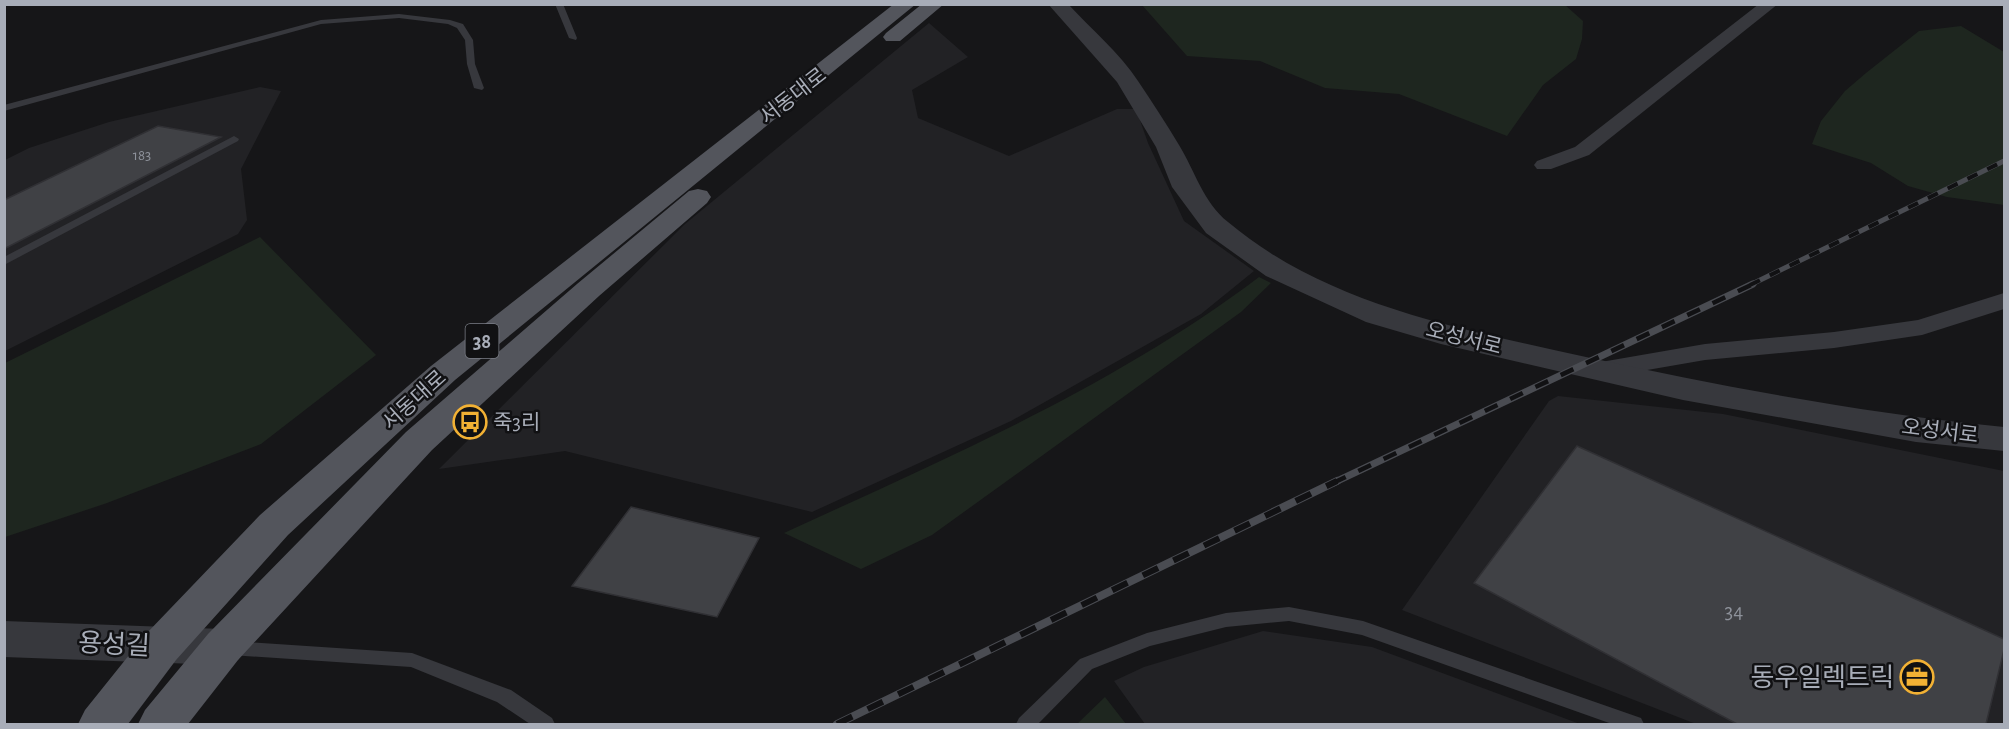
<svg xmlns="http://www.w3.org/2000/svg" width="2009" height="729" viewBox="0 0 2009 729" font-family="'Alegreya Sans','Noto Sans KR',sans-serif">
	<rect width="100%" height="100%" fill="#161618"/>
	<path fill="#222225" d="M929,23L968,57L912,90L918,118L1009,156L1117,109H1136L1148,143L1184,221L1254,271L1201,314L1011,421L812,512L565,451L439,469L685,224Z
		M260,87L281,91L241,169L247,220L238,234L5,351V160L29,148L109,122Z
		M1558,396L1723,414L2004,471V724H1696L1402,610L1549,401Z
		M1263,631L1372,647L1580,724H1145L1114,681L1144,667Z"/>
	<path fill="#1e261f" d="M1142,5H1565L1583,21L1582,39L1576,59L1543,85L1507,136L1399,94L1325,88L1260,61L1187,56Z
		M1961,26L2004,52V205L1947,197L1908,186L1871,163L1812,144L1821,121L1845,91L1866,73L1919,31Z
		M260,237L376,355L261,444L107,503L5,537V363Z
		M1259,277L1271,283L1241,312L932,535L861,569L784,533C947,458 1115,386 1259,277Z
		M1105,697L1126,724H1077Z"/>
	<path fill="#404145" stroke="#303034" stroke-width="1.5" d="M158,126L221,137L4,249V200Z
		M1577,446L2004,639V650L1986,724H1737L1474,583Z
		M631,507L759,538L717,617L572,586Z"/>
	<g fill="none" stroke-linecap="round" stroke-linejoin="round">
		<path fill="#37383d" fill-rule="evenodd" d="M555,4H563L577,38L576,40L569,38Z
			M399,14L450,20L463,24L473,40L475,64L484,88L482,90L474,88L467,64L465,40L457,28L448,24L399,18L321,24L4,111V105L321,20Z
			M234,136L239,139L238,141L4,265V257Z
			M1289,607L1363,621L1641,718L1644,724H1612L1362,635L1289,621L1226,627L1150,646L1092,669L1038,724H1016L1019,718L1080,659L1147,633L1226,613Z
			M230,641L412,653L511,690L552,718L555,724H530L497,702L411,667L230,655L224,653L221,648L224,643Z"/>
		<path fill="#37383d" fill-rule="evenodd" d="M1759,4H1778L1589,155L1551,169H1537L1534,165L1537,161L1575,147Z
			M2004,293V309L1922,335L1834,348L1705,360L1601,378L1591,376L1587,370L1591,364L1601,362L1705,344L1834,332L1918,320Z"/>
		<path fill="#37383d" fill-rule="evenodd" d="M1048,4H1068C1091,29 1120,53 1138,81C1152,102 1166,123 1179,145C1195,171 1203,202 1228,222C1328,306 1462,329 1586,357C1724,387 1863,413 2004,427V451L1916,442L1683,400L1441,344L1366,322L1266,276L1206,233L1172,187L1156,147L1117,82Z
			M4,621L223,629L238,634L245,647L238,660L223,665L4,657Z"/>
		<path fill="#53555c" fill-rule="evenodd" d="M894,4H916L455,380L288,535L176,660L128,724H78L85,710L146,634L260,515L431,366Z
			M922,4H944L900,41H886L883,37L886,33Z
			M698,189L707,191L711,197L707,203L599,296L432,450L238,660L188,724H138L145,710L208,634L406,432L577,284L689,191Z"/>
		<g stroke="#4a4c52" stroke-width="5">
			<path id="rail-far2" d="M1750,285L2004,161"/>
		</g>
		<g stroke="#4a4c52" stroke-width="7">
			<path id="rail-far1" d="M1333,483L1753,284"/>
		</g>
		<g stroke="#4a4c52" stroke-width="8">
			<path id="rail" d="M837,724L1337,481"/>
		</g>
		<use href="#rail-far2" stroke="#111113" stroke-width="4" stroke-dasharray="11" stroke-linecap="butt"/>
		<use href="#rail-far1" stroke="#111113" stroke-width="4.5" stroke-dasharray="14" stroke-linecap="butt"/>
		<use href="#rail" stroke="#111113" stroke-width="6" stroke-dasharray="17" stroke-linecap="butt"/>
	</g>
	<defs>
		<g id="bus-ring" transform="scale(1.725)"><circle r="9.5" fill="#111113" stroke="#f2b134" stroke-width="1.5"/><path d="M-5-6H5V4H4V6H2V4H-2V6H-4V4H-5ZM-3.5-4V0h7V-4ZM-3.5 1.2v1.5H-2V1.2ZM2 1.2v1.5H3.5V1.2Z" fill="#f2b134"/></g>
		<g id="office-ring" transform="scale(1.725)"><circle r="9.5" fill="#111113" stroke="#f2b134" stroke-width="1.5"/><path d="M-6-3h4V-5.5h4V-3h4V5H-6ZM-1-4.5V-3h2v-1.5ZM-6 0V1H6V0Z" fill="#f2b134"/></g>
	</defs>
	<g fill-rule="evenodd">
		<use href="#bus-ring" x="470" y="422"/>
		<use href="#office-ring" x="1917" y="677"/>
	</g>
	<g text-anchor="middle" stroke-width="5" stroke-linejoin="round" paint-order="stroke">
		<g font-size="15" fill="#8e929b">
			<text x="142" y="160">183</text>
		</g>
		<rect fill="#111113" stroke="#7b7e86" stroke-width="1.5" x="465.5" y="324" width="33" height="34" rx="4.5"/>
		<g font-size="20" font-weight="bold" fill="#a8adb8">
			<text x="482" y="348">38</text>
		</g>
		<g font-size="21" fill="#a8adb8" stroke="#111113">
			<text transform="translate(793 96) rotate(-38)" y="7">서동대로</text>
			<text transform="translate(1464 338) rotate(14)" y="7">오성서로</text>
			<text transform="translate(414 400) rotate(-42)" y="7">서동대로</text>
			<text transform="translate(1940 431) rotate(7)" y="7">오성서로</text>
		</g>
		<g font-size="21" fill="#a8adb8" stroke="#111113" text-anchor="start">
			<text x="493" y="429">죽3리</text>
		</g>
		<g font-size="21" fill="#8e929b">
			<text x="1734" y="618">34</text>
		</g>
		<g font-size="26" fill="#a8adb8" stroke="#111113">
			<text transform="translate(114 644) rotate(3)" y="9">용성길</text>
		</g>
		<g font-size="26" fill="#a8adb8" stroke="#111113" text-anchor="end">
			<text x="1894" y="686">동우일렉트릭</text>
		</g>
	</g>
	<rect width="2009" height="729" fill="none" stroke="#a8adb8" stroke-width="12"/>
</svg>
